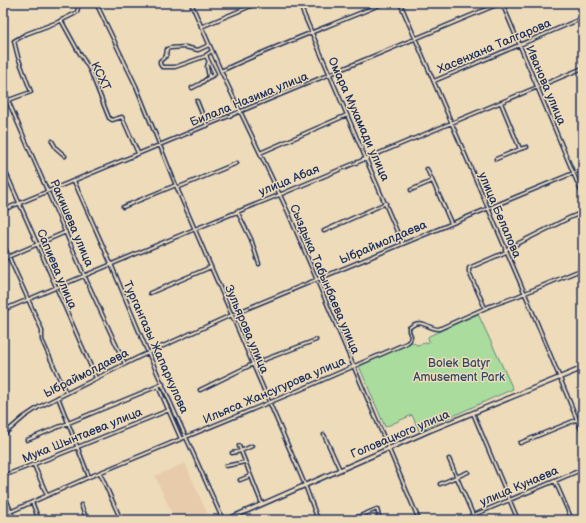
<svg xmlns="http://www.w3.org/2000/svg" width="586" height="523" viewBox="0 0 586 523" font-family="'Balsamiq Sans',sans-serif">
	<rect width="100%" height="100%" fill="#eedbb9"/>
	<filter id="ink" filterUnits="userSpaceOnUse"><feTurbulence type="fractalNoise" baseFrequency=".025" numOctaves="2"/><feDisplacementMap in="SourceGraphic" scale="8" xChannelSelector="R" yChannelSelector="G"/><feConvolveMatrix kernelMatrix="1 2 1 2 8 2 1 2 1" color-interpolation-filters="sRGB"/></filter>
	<g filter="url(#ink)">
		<path fill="#e7cbab" d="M185,463L210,520H175L155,476Z"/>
		<path fill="#aadc9d" stroke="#62867e" d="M478,314L513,389L419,431L412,415L385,427L359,366L412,342L417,345L429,342L428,337L429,336Z"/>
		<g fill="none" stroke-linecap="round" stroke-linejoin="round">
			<g stroke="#1b2f5e" stroke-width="5">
				<path id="minor" d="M96,3L136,86L177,188L305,485L318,520
					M191,3L221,71L288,212L419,520
					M299,3L402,243
					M400,3L528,301L583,434
					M502,3L583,196
					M61,20L77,49L90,70L109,118L112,120L122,117L138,153
					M201,27L258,3
					M207,57L206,55L212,51
					M221,71C274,46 330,26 384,3
					M209,75L210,77L215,74L206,56L175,67H162L160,64V61L166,56L167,49L170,48L185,47L198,50L209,45
					M434,81L583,18
					M192,88L200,84L209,77L207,67L208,63
					M3,89L84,275L125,364
					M197,101L207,126
					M3,102L31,92L18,57L14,41L26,34L58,22L74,14L77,12L79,3
					M52,141L56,148L65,156
					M520,149L527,147
					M260,153L347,115
					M496,159L520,149L501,103
					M3,166L96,378
					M427,169L442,202L451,223
					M74,181L111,264L146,348L223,520
					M177,188L237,163
					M411,190L432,181
					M123,207L176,185
					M3,210L501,3
					M237,211L251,239L259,264
					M324,231L386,203
					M3,244L42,330V340L66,393
					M505,250L569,218L583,212
					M3,259L66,232
					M150,293L211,267
					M485,308L469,272V268L506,252
					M3,310L195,229L279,195L583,68
					M158,386L181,439
					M200,390L253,364L316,340
					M58,397L89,477
					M473,413L518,520
					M3,435L24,417L39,407L139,357L229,316L583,169
					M324,435L340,470
					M27,440L163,384
					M520,443L576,420
					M239,446L262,504
					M232,453L241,451L252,446
					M449,459L473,515
					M34,465L47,495
					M226,466L245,462
					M100,473L121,520
					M3,476L58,455L169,410
					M240,480L250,476
					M555,481L572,520
					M440,484L468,472
					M3,490L14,520
					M32,502L39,520
					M81,505L87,520
					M3,515L89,477L302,389L407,343L410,340L411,336L409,331V328C422,317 427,329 439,329L490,306L518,296L583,269
					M350,520L377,509L380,520
					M462,520L583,469"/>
			</g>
			<g stroke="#1b2f5e" stroke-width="6">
				<path id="major" d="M226,520L431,430L583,368"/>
			</g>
			<use href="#minor" stroke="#eedbb9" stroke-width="2"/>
			<use href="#major" stroke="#eedbb9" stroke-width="3"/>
		</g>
	</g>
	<g text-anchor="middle" stroke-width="3" stroke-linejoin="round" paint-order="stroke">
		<g font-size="12" fill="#1b2f5e" stroke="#eedbb9">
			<text transform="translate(494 46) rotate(-23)" y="4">Хасенхана Талгарова</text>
			<text transform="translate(101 76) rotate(64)" y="4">КСХТ</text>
			<text transform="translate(546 85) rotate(67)" y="4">Иванова улица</text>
			<text transform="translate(249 99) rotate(-22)" y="4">Билала Назима улица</text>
			<text transform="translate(359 119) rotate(66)" y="4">Омара Мухамади улица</text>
			<text transform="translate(289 180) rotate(-22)" y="4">улица Абая</text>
			<text transform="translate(500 215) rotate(67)" y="4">улица Белалова</text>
			<text transform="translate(72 223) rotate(67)" y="4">Ракишева улица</text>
			<text transform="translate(383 242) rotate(-23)" y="4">Ыбраймолдаева</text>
			<text transform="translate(57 269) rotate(67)" y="4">Сапиева улица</text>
			<text transform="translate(325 279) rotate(67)" y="4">Сыздыка Табынбаева улица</text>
			<text transform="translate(247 329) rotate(67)" y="4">Зульярова улица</text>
			<text transform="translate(156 347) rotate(66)" y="4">Тургангазы Жапаркулова</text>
			<text transform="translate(86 373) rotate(-27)" y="4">Ыбраймолдаева</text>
			<text transform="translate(274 390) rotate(-23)" y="4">Ильяса Жансугурова улица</text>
			<text transform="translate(400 434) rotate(-23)" y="4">Головацкого улица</text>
			<text transform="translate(82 435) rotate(-22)" y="4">Мука Шынтаева улица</text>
			<text transform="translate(519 486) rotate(-23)" y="4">улица Кунаева</text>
		</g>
		<g font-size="12" fill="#304967" stroke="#eedbb9">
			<text x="459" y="367">Bolek Batyr<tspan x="459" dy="14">Amusement Park</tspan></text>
		</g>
	</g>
	<rect width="586" height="523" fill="none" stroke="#eedbb9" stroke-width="16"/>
	<rect x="8" y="8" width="570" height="507" fill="none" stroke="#1b2f5e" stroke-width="1.5" filter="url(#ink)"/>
</svg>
